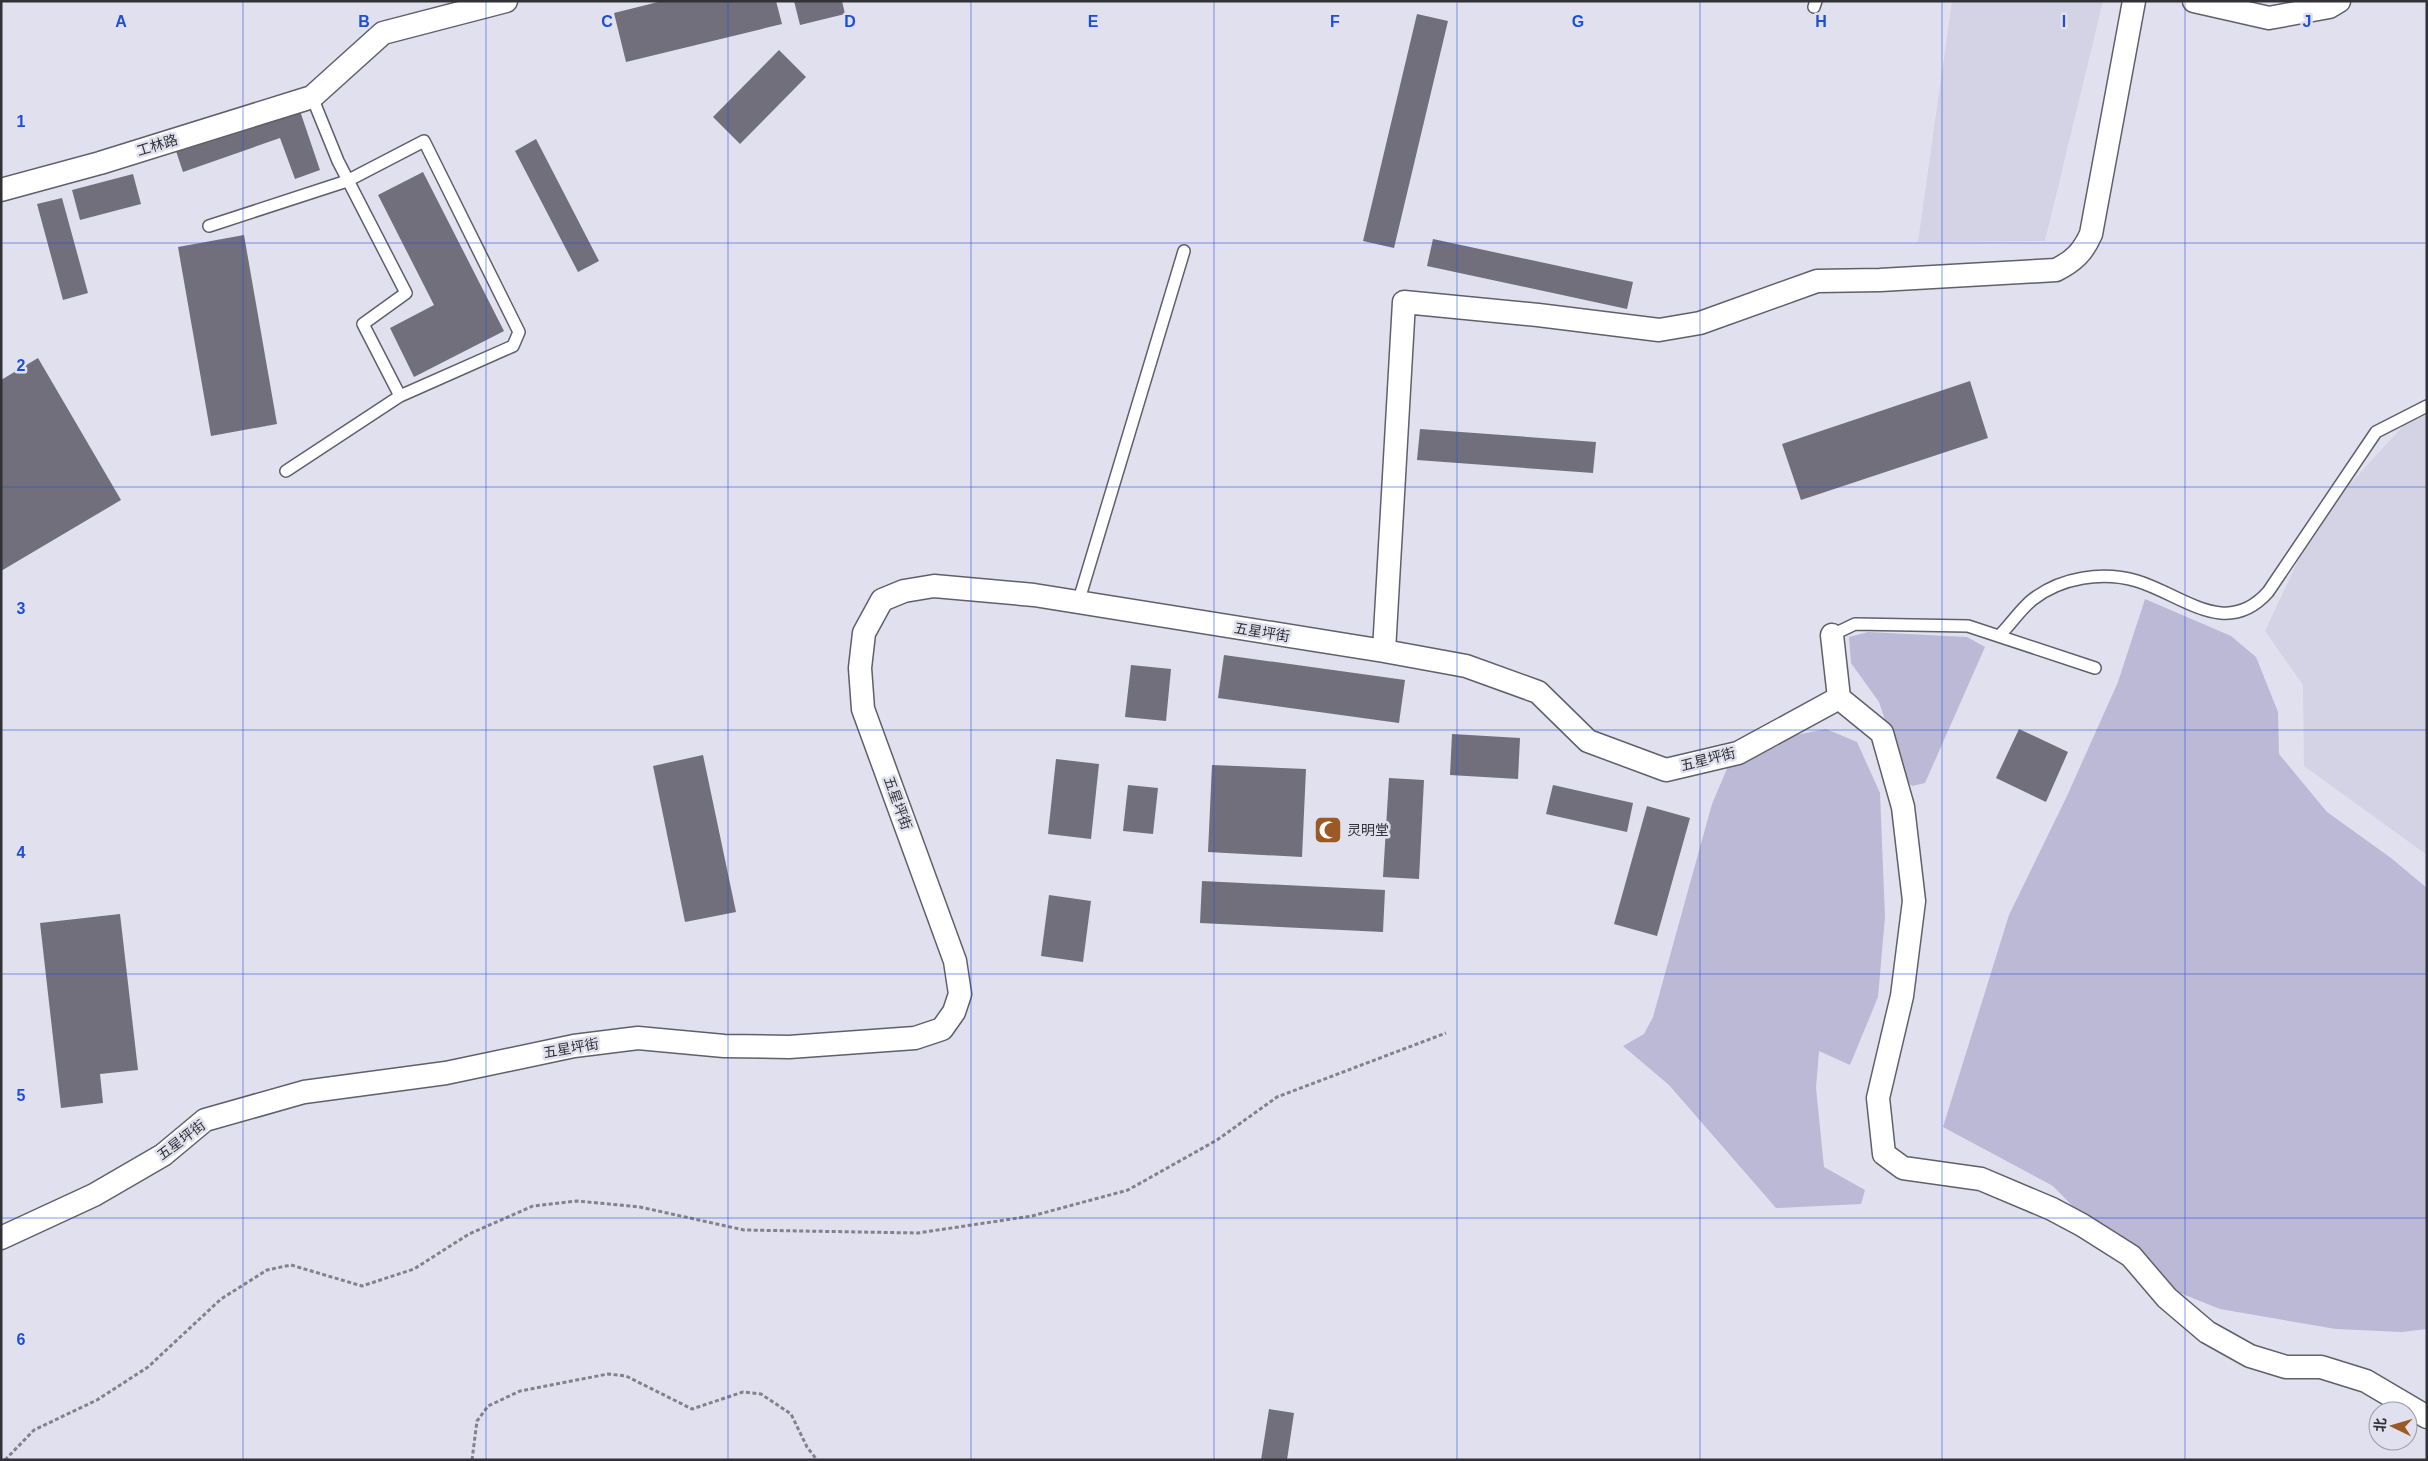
<svg xmlns="http://www.w3.org/2000/svg" width="2428" height="1461" viewBox="0 0 2428 1461" font-family="Arial,'Noto Sans SC',sans-serif">
	<rect width="100%" height="100%" fill="#e1e0ee"/>
	<path fill="#d4d3e6" d="M1952,1H2103L2045,241L1918,242Z
		M2427,414V855L2304,766L2303,685L2265,631L2317,520L2404,425Z"/>
	<path fill="#bbb9d6" d="M2145,599L2231,636L2256,657L2278,712L2279,754L2327,812L2391,858L2427,888V1329L2402,1332L2336,1329L2220,1309L2160,1285L2096,1230L2053,1186L1943,1127L2009,915L2067,796L2118,682Z
		M1868,632L1967,637L1985,647L1925,783L1912,786L1905,779L1879,702L1851,663L1849,637Z
		M1826,729L1857,742L1880,793L1885,917L1878,997L1850,1065L1819,1051L1816,1088L1824,1167L1865,1190L1861,1204L1776,1208L1669,1085L1623,1046L1644,1034L1653,1017L1712,804L1729,764L1796,735Z"/>
	<path fill="#706f7b" d="M662,1H776L782,24L626,62L614,13Z
		M794,1H842L845,14L800,25Z
		M1417,14L1448,21L1394,248L1363,241Z
		M779,50L806,77L740,144L713,117Z
		M299,108L320,170L295,179L280,138L183,172L176,151Z
		M536,139L599,261L578,272L515,151Z
		M423,172L504,331L414,377L390,328L434,305L378,195Z
		M133,174L141,204L80,220L72,190Z
		M62,198L88,293L63,300L37,204Z
		M244,235L277,424L211,436L178,247Z
		M1433,239L1633,282L1627,309L1427,266Z
		M38,358L121,500L1,571V380Z
		M1970,381L1988,438L1801,500L1782,444Z
		M1420,429L1596,442L1593,473L1417,460Z
		M1224,655L1405,680L1399,723L1218,698Z
		M1131,665L1171,669L1166,721L1125,717Z
		M2019,729L2068,752L2046,802L1996,778Z
		M1452,734L1520,738L1518,779L1450,775Z
		M703,755L736,912L685,922L653,766Z
		M1056,759L1099,764L1091,839L1048,834Z
		M1212,765L1306,769L1302,857L1208,852Z
		M1389,778L1424,780L1419,879L1383,877Z
		M1128,785L1158,788L1153,834L1123,831Z
		M1553,785L1633,803L1627,832L1546,814Z
		M1647,806L1690,818L1657,936L1614,924Z
		M1202,881L1385,890L1383,932L1200,923Z
		M1049,895L1091,901L1083,962L1041,956Z
		M120,914L138,1070L100,1074L103,1103L61,1108L40,923Z
		M1269,1409L1294,1413L1287,1460H1261Z"/>
	<g fill="none" stroke-linecap="round" stroke-linejoin="round">
		<g stroke="#605f6a" stroke-width="14">
			<path id="service" d="M1814,7L1816,1
				M312,97L338,161L406,293L363,324L400,396
				M209,226L347,181L424,141L519,332L513,346L400,396L286,471
				M1078,603L1184,251
				M1832,635L1855,624L1968,626L2095,668
				M1999,636C2010,625 2020,610 2032,600C2061,577 2103,571 2137,581C2183,595 2226,639 2268,592L2376,432L2427,406"/>
		</g>
		<g stroke="#605f6a" stroke-width="25">
			<path id="minor" d="M2194,1L2269,18L2329,7L2339,1
				M1,190L100,163L312,97L383,33L506,1
				M1832,635L1839,698L1882,733L1903,807L1914,901L1902,996L1878,1098L1884,1154L1903,1168L1981,1179L2052,1209L2082,1225L2131,1256L2167,1298L2207,1332L2250,1356L2286,1367H2321L2366,1381L2427,1417
				M1384,651L1404,302L1538,315L1659,330L1700,323L1817,281L1880,280L2056,270C2074,261 2083,252 2091,234L2134,1
				M1,1238L94,1195L163,1155L205,1120L304,1092L446,1073L574,1046L638,1038L724,1046L789,1047L915,1038L942,1029L954,1012L960,994L955,961L863,709L860,668L864,633L882,600L904,591L934,586L1034,595L1384,651L1466,666L1538,692L1588,741L1666,770L1738,753L1839,698"/>
		</g>
		<path stroke="#82828b" stroke-width="3" stroke-dasharray="4 2.5" stroke-linecap="butt" d="M5,1460L34,1430L97,1400L148,1367L221,1299L267,1270L291,1265L362,1286L414,1269L469,1234L533,1206L577,1201L640,1207L744,1230L918,1233L1032,1216L1128,1190L1217,1140L1277,1097L1446,1033
			M472,1460L477,1421L488,1406L520,1391L608,1374L626,1376L692,1409L743,1392L761,1394L791,1414L807,1447L817,1460"/>
		<use href="#service" stroke="#fff" stroke-width="11"/>
		<use href="#minor" stroke="#fff" stroke-width="22"/>
	</g>
	<path fill="none" stroke="#1d4ed8" stroke-width="1" stroke-opacity="0.55" d="M243,1V1460M486,1V1460M728,1V1460M971,1V1460M1214,1V1460M1457,1V1460M1700,1V1460M1942,1V1460M2185,1V1460M1,243H2427M1,487H2427M1,730H2427M1,974H2427M1,1218H2427"/>
	<defs>
		<g id="mosque-square" transform="scale(1.4375)"><rect x="-9" y="-9" width="18" height="18" rx="4" fill="#9b5a25" stroke="#e1e0ee"/><path d="M3.5-4.9A6 6 0 1 0 3.5 4.9A5 5 0 1 1 3.5-4.9Z" fill="#fff"/></g>
	</defs>
	<g fill-rule="evenodd">
		<use href="#mosque-square" x="1328" y="830"/>
	</g>
	<g text-anchor="middle" stroke-width="5" stroke-linejoin="round" paint-order="stroke">
		<g font-size="14" fill="#313136" stroke="#e1e0ee">
			<text transform="translate(157 145) rotate(-17)" y="5">工林路</text>
			<text transform="translate(1262 632) rotate(9)" y="5">五星坪街</text>
			<text transform="translate(1708 759) rotate(-14)" y="5">五星坪街</text>
			<text transform="translate(898 803) rotate(70)" y="5">五星坪街</text>
			<text transform="translate(571 1048) rotate(-10)" y="5">五星坪街</text>
			<text transform="translate(181 1140) rotate(-37)" y="5">五星坪街</text>
		</g>
		<g font-size="14" fill="#313136" stroke="#e1e0ee" text-anchor="start">
			<text x="1347" y="835">灵明堂</text>
		</g>
	</g>
	<g font-size="16" text-anchor="middle" font-weight="bold" fill="#1d4ed8" stroke="#e1e0ee" stroke-width="5" stroke-linejoin="round" paint-order="stroke">
		<text x="121" y="27">A</text>
		<text x="364" y="27">B</text>
		<text x="607" y="27">C</text>
		<text x="850" y="27">D</text>
		<text x="1093" y="27">E</text>
		<text x="1335" y="27">F</text>
		<text x="1578" y="27">G</text>
		<text x="1821" y="27">H</text>
		<text x="2064" y="27">I</text>
		<text x="2307" y="27">J</text>
		<text x="21" y="127">1</text>
		<text x="21" y="371">2</text>
		<text x="21" y="614">3</text>
		<text x="21" y="858">4</text>
		<text x="21" y="1101">5</text>
		<text x="21" y="1345">6</text>
	</g>
	<rect width="2428" height="1461" fill="none" stroke="#313136" stroke-width="5"/>
	<g transform="translate(2393 1426) rotate(275)"><circle r="24" fill="#e1e0ee" stroke="#9b9aa4"/>
	<path d="M0-4L9 19L0 12L-9 19Z" fill="#9b5a25"/>
	<text y="-8" font-size="14" font-weight="bold" text-anchor="middle" fill="#313136">北</text>
	</g>
</svg>
